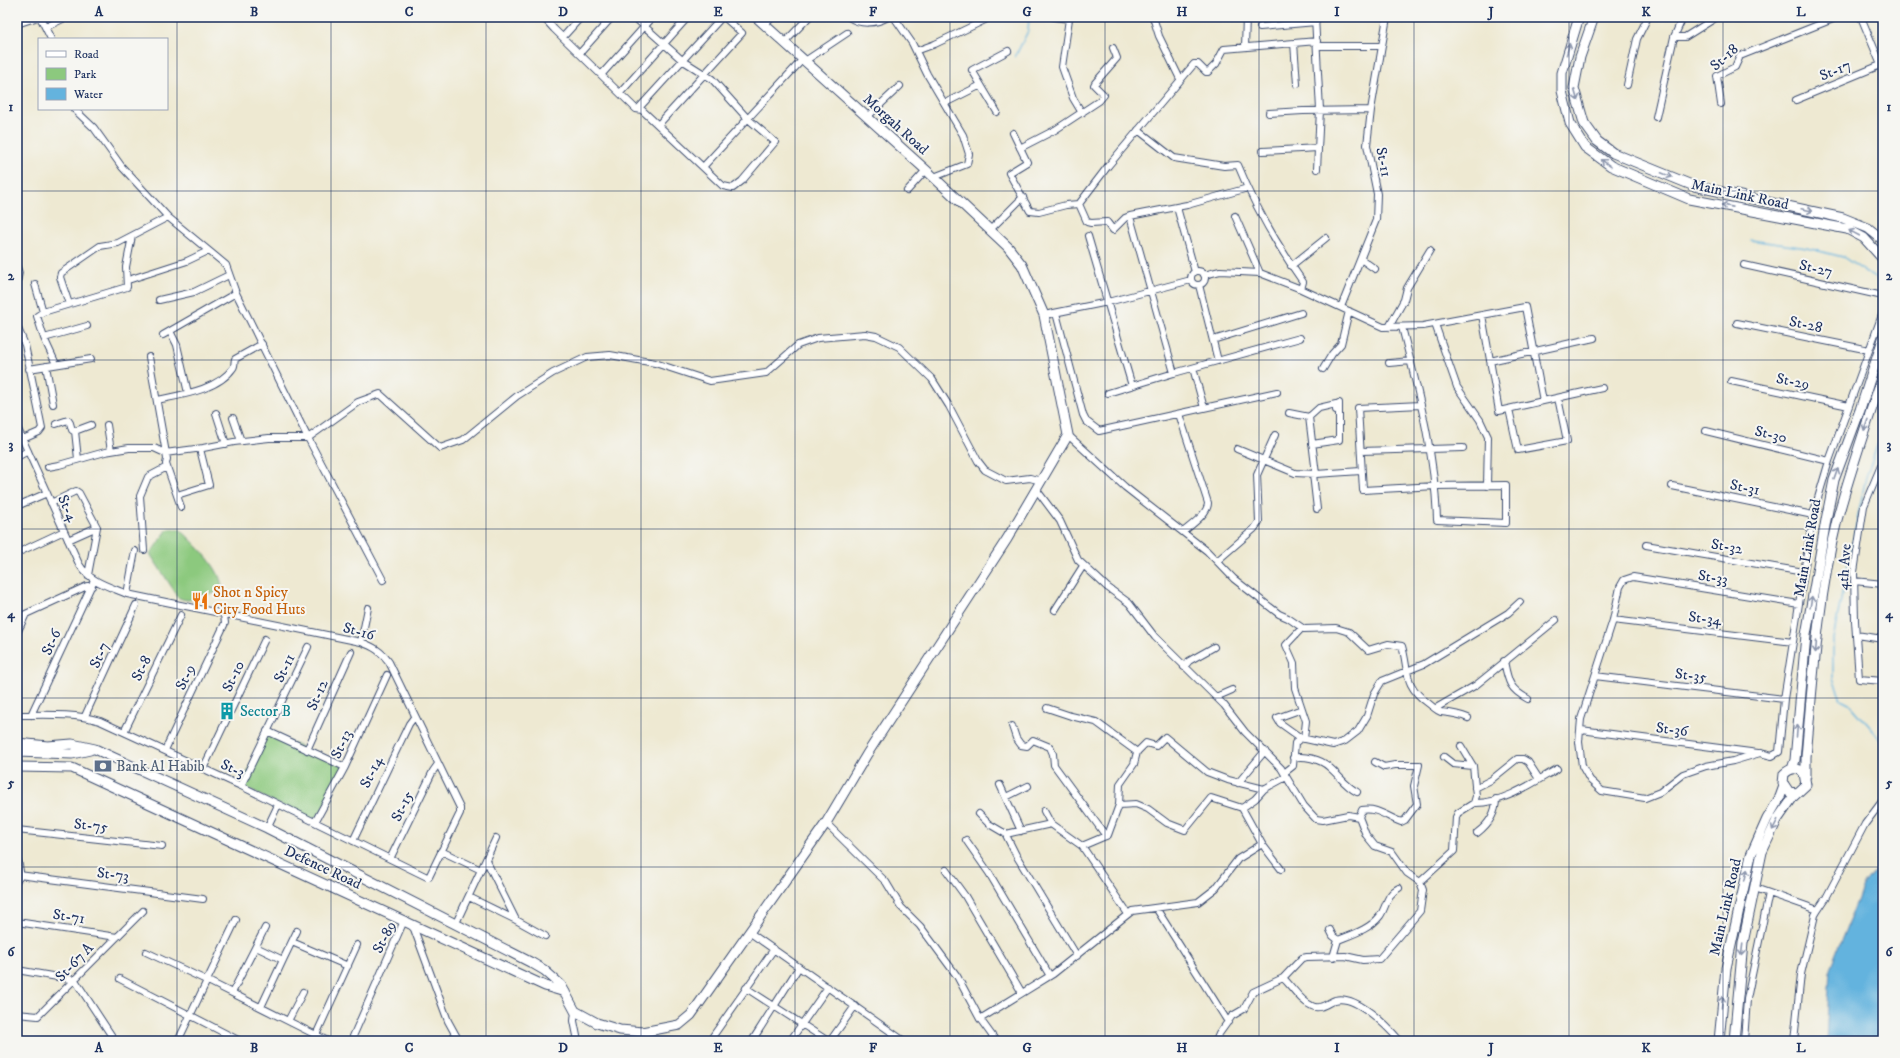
<svg xmlns="http://www.w3.org/2000/svg" width="1900" height="1058" viewBox="0 0 1900 1058" font-family="'IM FELL DW Pica',serif">
	<rect width="100%" height="100%" fill="#f6f6f2"/>
	<filter id="ink" filterUnits="userSpaceOnUse"><feTurbulence type="fractalNoise" baseFrequency=".025" numOctaves="2"/><feDisplacementMap in="SourceGraphic" scale="8" xChannelSelector="R" yChannelSelector="G"/><feConvolveMatrix kernelMatrix="1 2 1 2 8 2 1 2 1" color-interpolation-filters="sRGB"/></filter>
	<filter id="wash" filterUnits="userSpaceOnUse"><feTurbulence type="fractalNoise" baseFrequency=".012" numOctaves="4" result="noise"/><feDisplacementMap in="SourceGraphic" scale="16" xChannelSelector="R" yChannelSelector="G"/><feGaussianBlur stdDeviation="0.9" result="paint"/><feColorMatrix in="noise" values="0 0 0 0 0 0 0 0 0 0 0 0 0 0 0 0 0 1.4 0 .05"/><feComposite in="paint" operator="in"/></filter>
	<g filter="url(#wash)">
		<rect width="100%" height="100%" fill="#eee9d2"/>
		<path fill="#8cc97e" stroke="#547c6e" d="M168,529H180C194,543 224,570 222,591L218,593L199,595C193,602 183,601 176,596L175,592L150,554Z
			M267,731L345,767L315,822L241,786Z"/>
		<path fill="#64b3de" stroke="#40719e" d="M1883,860V1041H1826L1830,968L1863,886Z"/>
		<g fill="none" stroke-linecap="round" stroke-linejoin="round">
			<path stroke="#64b3de" stroke-width="1.5" d="M1015,57L1028,31L1029,17
				M1751,240L1807,248L1843,257L1879,281
				M1883,429L1866,477L1833,639V679L1841,699L1849,703L1877,735L1883,744"/>
		</g>
	</g>
	<g filter="url(#ink)">
		<g fill="none" stroke-linecap="round" stroke-linejoin="round">
			<g stroke="#3b4b6f" stroke-width="8">
				<path id="street" d="M40,17L51,39
					M545,17L544,18L554,29L636,109L642,110L723,186L733,188L742,181L775,142L747,118L712,79L682,60L634,17
					M849,17C860,25 876,24 888,17
					M894,17L912,43L927,74L963,135L969,154L967,164L934,177
					M1054,17L1069,19L1062,67L1073,98L1082,113
					M1153,17L1159,36L1180,79
					M1315,17L1320,110L1317,169
					M1861,17L1881,65
					M17,24L38,17
					M765,25L772,17
					M46,27L67,17
					M1260,27L1316,22
					M563,37L581,17
					M1674,37H1685L1717,17
					M785,42L809,17
					M1294,43L1297,84
					M1317,46H1382
					M1245,47L1246,17
					M916,51L935,44L985,20
					M580,53L612,17
					M805,61L847,33
					M602,74L653,17
					M1627,85L1637,39L1648,17
					M620,93L688,17
					M1796,100L1883,64
					M945,103L981,85
					M1721,104L1717,76L1735,67L1740,56L1838,17
					M74,109L94,128L122,167L168,217L226,265L236,293L308,438L383,580
					M638,109L722,17
					M997,112L972,70L1008,51
					M1269,113L1303,111L1371,110
					M867,117L900,86
					M1656,117L1674,37L1683,17
					M658,125L742,33L724,17
					M1138,130L1174,158L1224,166L1238,165C1255,207 1277,245 1303,282L1301,289
					M1013,133L1027,162L1009,173L1030,211L1039,212L1066,205L1079,204L1108,166L1194,64H1198L1206,72H1208L1216,64L1224,49L1317,41
					M1020,148L1055,130L1099,101L1104,95L1094,85L1095,83L1117,58L1113,48
					M1263,151L1318,148
					M703,167L803,59
					M907,191L926,170
					M1079,204L1087,222L1091,223L1107,222L1113,230L1125,218L1130,216L1187,205L1248,188
					M1178,211L1195,272
					M1235,216L1260,273
					M990,230L1023,197
					M1088,236L1132,386
					M1361,259L1375,269
					M1744,265L1883,296
					M1291,266L1326,238
					M17,267L19,273L17,282
					M1191 278a7 7 0 1 1 14 0a7 7 0 1 1-14 0Z
					M1204,275L1220,271L1260,273L1301,289L1383,327L1423,326L1525,307L1543,401L1499,411L1482,315
					M128,280L187,261L208,251
					M35,284L43,312
					M1199,285L1218,361
					M159,300L194,292L229,275
					M69,304L60,277L61,273L100,246L118,243L168,217
					M1341,307L1376,220L1377,194L1367,145L1371,110L1387,17
					M1056,313L1083,415L1086,421L1099,431L1277,392
					M1044,315L1108,302L1191,280
					M1737,323L1869,350
					M1435,324L1457,387L1480,420L1488,437L1487,486
					M17,326L25,345L42,428L39,432L23,439
					M1389,327L1404,300L1407,288L1430,250
					M1402,327C1418,391 1435,454 1437,520L1506,523V485L1436,486L1363,490L1358,408L1421,405
					M170,331L177,345L188,393
					M163,335L236,293
					M44,338L87,326
					M1213,340L1301,313
					M149,357L167,459L166,464L181,507
					M1490,361L1594,338
					M1389,363L1411,361
					M56,364L44,338L37,316L43,312L127,287L126,267L132,236
					M46,366L53,404
					M1193,368L1204,408
					M29,369L91,359
					M1323,369L1332,354L1341,344L1349,311
					M1174,373L1300,338
					M1731,381L1849,406
					M1108,393L1174,373L1131,220
					M157,400C181,395 218,390 233,368C235,366 234,362 235,359L262,344
					M1543,401L1602,388
					M1509,409L1518,450L1567,441L1558,398
					M216,413L226,444
					M1289,413L1309,417L1319,408L1336,404V410
					M1179,414L1208,503C1208,514 1191,525 1183,532
					M1309,417L1316,474
					M233,418L241,441
					M56,424L68,420L70,423L72,430L75,432
					M107,425L111,451
					M17,427L79,564C90,582 108,586 127,594L361,642C374,647 381,651 389,662L460,808V813L429,877H427L241,786L100,721C73,713 45,715 17,715
					M1706,431L1829,461
					M1068,435L1125,487L1207,551L1234,579L1279,614L1288,618L1304,629L1336,628L1349,632L1368,650L1388,644L1402,646C1409,671 1403,685 1428,703C1432,706 1437,711 1441,712C1451,713 1459,714 1468,718
					M1312,444L1339,440V403
					M1237,449L1295,473L1316,474L1361,471
					M1361,451L1463,448
					M17,457L28,451
					M78,459L75,431L91,425
					M1883,461L1864,506L1854,572L1855,621L1859,679L1883,681
					M48,467L59,465L105,452L129,448H154L165,453L203,448L234,442L269,438H308L358,402L380,394L440,448L463,440L517,396L553,373L587,357L610,355L655,363L710,381L766,373L798,345L818,338L865,334L876,336L899,347L932,379L949,406L978,461L985,470L1006,481L1030,478L1041,481
					M1313,474L1317,509
					M1672,486L1813,515
					M1036,489L1060,521L1078,560L1107,587L1129,603L1155,637L1224,705L1245,732L1281,768L1304,806L1316,819L1323,820L1348,815L1359,817L1366,835L1375,846L1392,852L1407,873L1420,882L1423,890L1420,911L1379,959L1363,960L1345,956L1307,957L1302,958L1283,978L1253,992L1244,1009L1232,1016L1219,1034L1216,1041
					M177,495L209,485L200,449
					M51,503L76,491L79,493L97,527L88,575
					M17,506L47,493
					M68,540L97,527
					M1646,545L1804,572
					M144,550L140,496L148,477L167,467
					M17,553L64,531
					M1217,561L1254,529L1259,522L1257,475L1275,435
					M1854,581L1883,584
					M127,594L135,551
					M1799,604L1633,577L1624,580L1620,587L1613,620L1581,719L1579,742L1582,766L1590,780L1602,791L1645,798L1660,792L1683,774L1706,766L1733,761L1760,753L1772,756L1779,752L1784,699L1813,515L1829,461L1883,312
					M1055,610L1083,566
					M17,618L87,586H92
					M1613,620L1793,642
					M1302,628L1286,645L1294,663L1295,688L1306,721L1304,739
					M17,633L26,614
					M1856,635L1883,639
					M361,642L368,608
					M1504,661C1508,681 1509,689 1528,699
					M1184,667L1189,661L1214,647
					M1595,676L1784,699
					M1216,697L1232,690
					M1047,708L1071,716L1096,722L1137,752
					M1436,708L1476,685L1556,620
					M31,715L94,580
					M85,716L136,605
					M1012,726L1016,738L1021,745L1027,746L1033,740L1050,747L1053,754L1054,765L1106,836
					M1581,730L1758,753
					M267,731L345,767
					M124,732L181,615
					M1301,738L1280,723L1277,718L1302,709
					M165,750L225,623L224,615
					M307,750L351,652
					M1444,757L1453,764L1473,766
					M1293,758C1303,755 1321,759 1329,767C1340,776 1344,785 1357,792
					M203,769L265,639
					M1284,773L1293,766L1295,743L1301,738L1333,745L1345,741L1358,731L1367,716L1374,694L1382,681L1424,664L1508,613L1520,602
					M1238,783L1265,751
					M1000,785L1021,831
					M241,786L308,647
					M1475,788L1491,780L1517,759H1523L1528,762L1539,779
					M1006,797L1028,786
					M1474,803C1502,804 1533,783 1557,769
					M1119,805L1120,784L1134,764L1137,752L1146,743L1156,746L1165,737L1207,772L1228,780L1264,789
					M1242,808L1262,844L1281,869
					M1044,811L1051,824L1082,846L1108,835L1119,805L1136,804L1148,809L1167,823L1185,830L1211,798L1242,808L1255,799L1264,789L1286,777
					M979,814L989,824L1006,834L1051,824
					M1359,817L1362,810C1377,807 1387,817 1401,822L1405,820L1417,804L1414,786L1419,765H1395L1384,767L1375,762
					M315,822L345,767L387,675
					M826,823L886,882L901,907L920,926L957,976L980,1019L996,1041
					M267,828L278,805
					M17,830L162,846
					M1005,833L1016,855L1077,956
					M1477,833C1489,824 1496,814 1496,799
					M966,840L989,873L1050,976
					M353,841L409,724L415,716
					M1082,846L1128,914
					M441,851L481,870
					M390,859L433,771L438,764
					M486,860L516,920L545,936
					M946,870L965,896L1022,993
					M19,875L203,899
					M1420,882L1454,851L1456,817L1458,813L1474,803L1476,796L1473,766L1461,746
					M1755,888L1818,910L1826,898L1865,824L1883,800
					M469,897L516,920
					M1156,908L1228,1022
					M17,922L117,937
					M456,923L496,838
					M1330,930L1333,936L1338,940C1353,934 1370,929 1380,916C1387,906 1386,894 1399,888
					M749,932L904,1041
					M292,942L348,966
					M256,947L283,960L261,1007
					M146,952L208,981L328,1041
					M1333,957L1338,940
					M283,960L297,931
					M17,970L75,980L115,1041
					M1283,978C1292,986 1300,1001 1312,1006C1320,1010 1327,1003 1335,1000C1356,994 1388,1027 1400,1041
					M120,979L240,1041
					M746,988L828,1041
					M232,993L265,928
					M575,1011L574,1021L578,1041
					M17,1014L38,1016L143,911
					M980,1019L1053,974L1132,911L1198,902L1216,888L1238,859L1262,844
					M288,1021L303,992
					M316,1035L357,945
					M713,1036L774,949
					M178,1041L236,920
					M351,1041L403,923L408,922L414,929L448,1021L459,1041
					M752,1041L799,967
					M790,1041L828,987
					M830,1041L855,1006
					M1744,1041L1747,999L1769,893
					M1794,1041L1801,974L1815,915L1818,910"/>
			</g>
			<g stroke="#3b4b6f" stroke-width="11">
				<path id="secondary" d="M1579,17L1562,73V91L1570,123L1585,147L1611,166L1689,199L1847,229L1864,238L1883,259
					M1594,17L1580,57L1574,88L1584,123L1597,141L1613,153L1694,186L1843,218L1868,228L1883,240
					M17,743L48,746L72,744L95,749L267,828L532,963L544,970L561,985L575,1011L597,1023L620,1030L643,1032L679,1025L691,1015L826,823L867,754L1007,539L1068,435L1044,315L1022,265L1008,247L926,170L756,17
					M17,752L72,754L90,750
					M17,767L72,768L545,986L565,992
					M1792,769L1795,760L1806,635L1826,520L1834,480L1860,410L1883,339
					M1806,776V757C1813,678 1818,597 1837,520C1850,471 1867,423 1883,375
					M17,863L19,875L17,878
					M1719,1041L1726,968L1751,855L1767,819L1780,797L1784,786
					M1734,1041L1743,943L1762,852L1777,820L1793,797L1806,785L1804,773C1798,767 1790,768 1784,774L1783,783L1789,792L1797,793"/>
			</g>
			<use href="#street" stroke="#fff" stroke-width="6"/>
			<use href="#secondary" stroke="#fff" stroke-width="9"/>
		</g>
		<defs><path id="oneway-shaft" d="M-6 0H5M1.5-3L5.5 0L1.5 3" fill="none" stroke-width="1.6" stroke-linecap="round" stroke-linejoin="round"/></defs>
		<g stroke="#8d97ae">
			<use href="#oneway-shaft" transform="translate(1568 49) rotate(-75)"/>
			<use href="#oneway-shaft" transform="translate(1576 95) rotate(74)"/>
			<use href="#oneway-shaft" transform="translate(1606 163) rotate(-144)"/>
			<use href="#oneway-shaft" transform="translate(1667 175) rotate(22)"/>
			<use href="#oneway-shaft" transform="translate(1727 206) rotate(-169)"/>
			<use href="#oneway-shaft" transform="translate(1807 210) rotate(12)"/>
			<use href="#oneway-shaft" transform="translate(1854 233) rotate(-152)"/>
			<use href="#oneway-shaft" transform="translate(1866 425) rotate(109)"/>
			<use href="#oneway-shaft" transform="translate(1836 474) rotate(-70)"/>
			<use href="#oneway-shaft" transform="translate(1811 602) rotate(-81)"/>
			<use href="#oneway-shaft" transform="translate(1816 647) rotate(95)"/>
			<use href="#oneway-shaft" transform="translate(1797 731) rotate(-85)"/>
			<use href="#oneway-shaft" transform="translate(1775 825) rotate(117)"/>
			<use href="#oneway-shaft" transform="translate(1746 875) rotate(-77)"/>
			<use href="#oneway-shaft" transform="translate(1742 950) rotate(97)"/>
			<use href="#oneway-shaft" transform="translate(1722 1002) rotate(-84)"/>
		</g>
	</g>
	<path fill="none" stroke="#1b2f5e" stroke-width="1" stroke-opacity="0.55" d="M177,17V1041M331,17V1041M486,17V1041M641,17V1041M795,17V1041M950,17V1041M1105,17V1041M1259,17V1041M1414,17V1041M1569,17V1041M1723,17V1041M17,191H1883M17,360H1883M17,529H1883M17,698H1883M17,867H1883"/>
	<defs>
		<g id="restaurant-bare" transform="scale(1.38)"><path d="M-5-6h1v4h1v-4h1v4h1v-4h1v5L-1.5 .5V6h-2V.5L-5-1ZM5-6V6H3V1.5H1.5Q1.5-4 5-6Z" fill="#e8710a" stroke="#f6f6f2" stroke-width="2.5" paint-order="stroke"/></g>
		<g id="building-bare" transform="scale(1.38)"><path d="M-4-6H4V6H1V3H-1V6H-4ZM-2.5-4.3h1.7v1.8h-1.7ZM.8-4.3h1.7v1.8H.8ZM-2.5-1h1.7V.8h-1.7ZM.8-1h1.7V.8H.8Z" fill="#0f9aa8" stroke="#f6f6f2" stroke-width="2.5" paint-order="stroke"/></g>
		<g id="bank-bare" transform="scale(1.38)"><path d="M-6-4H6V4H-6ZM0-2.3a2.3 2.3 0 1 0 0 4.6a2.3 2.3 0 1 0 0-4.6Z" fill="#5c6f8a" stroke="#f6f6f2" stroke-width="2.5" paint-order="stroke"/></g>
	</defs>
	<g fill-rule="evenodd">
		<use href="#restaurant-bare" x="200" y="601"/>
		<use href="#building-bare" x="227" y="711"/>
		<use href="#bank-bare" x="103" y="766"/>
	</g>
	<g text-anchor="middle" stroke-width="4" stroke-linejoin="round" paint-order="stroke">
		<g font-size="15" fill="#1b2f5e" stroke="#f6f6f2">
			<text transform="translate(1724 57) rotate(-42)" y="5">St-18</text>
			<text transform="translate(1835 70) rotate(-22)" y="5">St-17</text>
			<text transform="translate(896 124) rotate(42)" y="5">Morgah Road</text>
			<text transform="translate(1384 162) rotate(79)" y="5">St-11</text>
			<text transform="translate(1740 194) rotate(12)" y="5">Main Link Road</text>
			<text transform="translate(1816 268) rotate(13)" y="5">St-27</text>
			<text transform="translate(1806 324) rotate(12)" y="5">St-28</text>
			<text transform="translate(1793 381) rotate(12)" y="5">St-29</text>
			<text transform="translate(1771 434) rotate(14)" y="5">St-30</text>
			<text transform="translate(1745 487) rotate(12)" y="5">St-31</text>
			<text transform="translate(68 508) rotate(66)" y="5">St-4</text>
			<text transform="translate(1727 546) rotate(10)" y="5">St-32</text>
			<text transform="translate(1807 548) rotate(-80)" y="5">Main Link Road</text>
			<text transform="translate(1844 567) rotate(-86)" y="5">4th Ave</text>
			<text transform="translate(1713 577) rotate(9)" y="5">St-33</text>
			<text transform="translate(1705 618) rotate(7)" y="5">St-34</text>
			<text transform="translate(359 631) rotate(16)" y="5">St-16</text>
			<text transform="translate(51 642) rotate(-65)" y="5">St-6</text>
			<text transform="translate(99 655) rotate(-65)" y="5">St-7</text>
			<text transform="translate(141 668) rotate(-64)" y="5">St-8</text>
			<text transform="translate(284 668) rotate(-64)" y="5">St-11</text>
			<text transform="translate(1691 675) rotate(7)" y="5">St-35</text>
			<text transform="translate(233 676) rotate(-64)" y="5">St-10</text>
			<text transform="translate(185 677) rotate(-64)" y="5">St-9</text>
			<text transform="translate(317 695) rotate(-66)" y="5">St-12</text>
			<text transform="translate(1672 729) rotate(7)" y="5">St-36</text>
			<text transform="translate(341 744) rotate(-65)" y="5">St-13</text>
			<text transform="translate(233 768) rotate(25)" y="5">St-3</text>
			<text transform="translate(371 772) rotate(-64)" y="5">St-14</text>
			<text transform="translate(402 806) rotate(-64)" y="5">St-15</text>
			<text transform="translate(91 825) rotate(6)" y="5">St-75</text>
			<text transform="translate(323 867) rotate(25)" y="5">Defence Road</text>
			<text transform="translate(113 874) rotate(7)" y="5">St-73</text>
			<text transform="translate(1725 907) rotate(-77)" y="5">Main Link Road</text>
			<text transform="translate(69 916) rotate(9)" y="5">St-71</text>
			<text transform="translate(384 937) rotate(-63)" y="5">St-89</text>
			<text transform="translate(74 962) rotate(-46)" y="5">St-67 A</text>
		</g>
		<g font-size="15" fill="#c56008" stroke="#f6f6f2" text-anchor="start">
			<text x="213" y="597">Shot n Spicy<tspan x="213" dy="17">City Food Huts</tspan></text>
		</g>
		<g font-size="15" fill="#0d838f" stroke="#f6f6f2" text-anchor="start">
			<text x="240" y="716">Sector B</text>
		</g>
		<g font-size="15" fill="#4e5e75" stroke="#f6f6f2" text-anchor="start">
			<text x="116" y="771">Bank Al Habib</text>
		</g>
	</g>
	<rect width="1900" height="1058" fill="none" stroke="#f6f6f2" stroke-width="44"/>
	<rect x="38" y="38" width="130" height="72" fill="#f6f6f2" stroke="#9ea6b7"/>
	<rect x="46" y="51" width="20" height="6" fill="#ffffff" stroke="#9ea6b7"/>
	<text x="74" y="58" font-size="12" fill="#1b2f5e">Road</text>
	<rect x="46" y="68" width="20" height="12" fill="#8cc97e" stroke="#9ea6b7"/>
	<text x="74" y="78" font-size="12" fill="#1b2f5e">Park</text>
	<rect x="46" y="88" width="20" height="12" fill="#64b3de" stroke="#9ea6b7"/>
	<text x="74" y="98" font-size="12" fill="#1b2f5e">Water</text>
	<rect x="22" y="22" width="1856" height="1014" fill="none" stroke="#1b2f5e" stroke-width="1.5"/>
	<g font-size="13" text-anchor="middle" font-weight="bold" fill="#1b2f5e">
		<text x="99" y="16">A</text>
		<text x="254" y="16">B</text>
		<text x="409" y="16">C</text>
		<text x="563" y="16">D</text>
		<text x="718" y="16">E</text>
		<text x="873" y="16">F</text>
		<text x="1027" y="16">G</text>
		<text x="1182" y="16">H</text>
		<text x="1337" y="16">I</text>
		<text x="1491" y="16">J</text>
		<text x="1646" y="16">K</text>
		<text x="1801" y="16">L</text>
		<text x="11" y="111">1</text>
		<text x="1889" y="111">1</text>
		<text x="11" y="280">2</text>
		<text x="1889" y="280">2</text>
		<text x="11" y="449">3</text>
		<text x="1889" y="449">3</text>
		<text x="11" y="618">4</text>
		<text x="1889" y="618">4</text>
		<text x="11" y="787">5</text>
		<text x="1889" y="787">5</text>
		<text x="11" y="956">6</text>
		<text x="1889" y="956">6</text>
		<text x="99" y="1052">A</text>
		<text x="254" y="1052">B</text>
		<text x="409" y="1052">C</text>
		<text x="563" y="1052">D</text>
		<text x="718" y="1052">E</text>
		<text x="873" y="1052">F</text>
		<text x="1027" y="1052">G</text>
		<text x="1182" y="1052">H</text>
		<text x="1337" y="1052">I</text>
		<text x="1491" y="1052">J</text>
		<text x="1646" y="1052">K</text>
		<text x="1801" y="1052">L</text>
	</g>
</svg>
